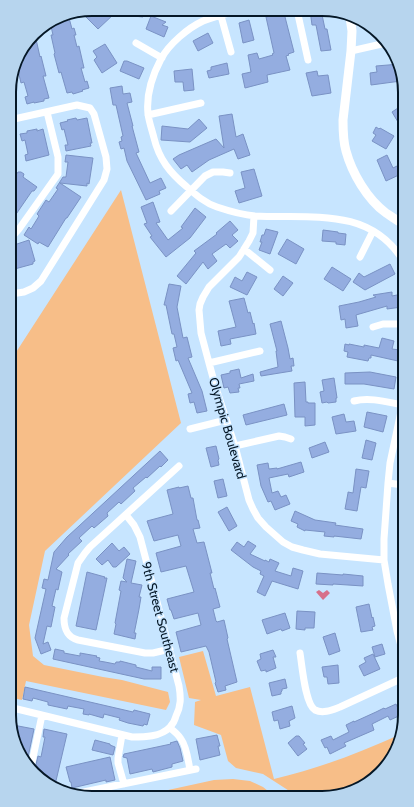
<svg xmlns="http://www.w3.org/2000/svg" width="414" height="807" viewBox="0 0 414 807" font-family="Cabin,sans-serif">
	<rect width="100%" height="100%" fill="#c7e5ff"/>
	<path fill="#f7be88" d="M121,190L181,423L45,551L29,625L33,656L44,665L103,677L122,680L168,692L170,702L166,710L26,681L22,700L13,698L11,360Z
		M203,651L216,696L250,687L274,779C317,769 359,753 399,735L388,766L348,794H294L263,774L236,768L228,761L221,735L194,725L195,702L201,700L189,698L179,657Z
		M233,779L250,781L263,787L273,795L136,797L214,780Z"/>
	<path fill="#d6708b" d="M319,590L323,593L327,590L330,593L323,600L316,592Z"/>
	<path fill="#94ade0" stroke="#7a92c4" d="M92,9H112L113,10V9H144L143,17L114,14L98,29L84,15L90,10Z
		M310,10H321L325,29H327L331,50L321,51L316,25H312Z
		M284,13L294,52L288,54L289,55L286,56L290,70L267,75L268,82L245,88L242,74L251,72L248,55L257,53L259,59L273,55L272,54L274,53L266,17Z
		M68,14L72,29L74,28L76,35H74L77,47L79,46L84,68H81L85,82L87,81L89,88L82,90L83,91L73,94L72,92L67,93L61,72L59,73L54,54L55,53L51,35H53L50,22L61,15Z
		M151,16L166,22L162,25L168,27L164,37L146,29Z
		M249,20L254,40L243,43L239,23Z
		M208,33L213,43L198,51L193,41Z
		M33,36L34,39H36L40,57L41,56L46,76H43L49,98L44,99V101L34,103V102L27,104L25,97L28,96L24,82L21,83L16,62L18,55Z
		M105,44L117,63L102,73L94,60L97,57L93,51Z
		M124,61H127L144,68L139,79L120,71Z
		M227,63L229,74L209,78L207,71L211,70V67Z
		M400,64L401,66V81L371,85L370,73L377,72L376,66Z
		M192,69L194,90L184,91L183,82H175L174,71Z
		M317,71L318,76L328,75L331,93L312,96L306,73Z
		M122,86L123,94L130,93L132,102L127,103L133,126H132L139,152L136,153L150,183L161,178L166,188L159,191L160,194L146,200L127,161L124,148L121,149L119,142L122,141L121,137L123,136L116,105H113L110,88Z
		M401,106V127L392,112Z
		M232,114L236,137L243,134L250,155L238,159L234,149L209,160L192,172L187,165L181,169L173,159L179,155L216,139L224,148L219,116Z
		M76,118L77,120L87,118L92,143H90L91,146L66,151L65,145H68L64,129L62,130L60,123L68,121L67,120Z
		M199,119L207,128L190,142L161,140L162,126L188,129Z
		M376,127L379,129L380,128L394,136L386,149L372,141L376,135L373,133Z
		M37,129V131L43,129L49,155L26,161L25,155L28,154L25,140L22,141L20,134L27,133V131Z
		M66,155L93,158L89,184L87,183V186L60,183L81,197L67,218H66L48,247L39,242L38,244L24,235L29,227L31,229L39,216L37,214L46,200L49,202L58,189L56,188L63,177H66L68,162H65Z
		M387,155L393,168L397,166L401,174L386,181L377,160Z
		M254,169L262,196L239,203L235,191L245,188L241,172Z
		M18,172H21L24,174L23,177L37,187L34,191H32L10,223V184Z
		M153,202L160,222L156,223L168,240L183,228L181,227L195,208L206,217L190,238L166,257L150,237L152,236L144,224L147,223L141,207Z
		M230,221L238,230L232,235L238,241L230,248L226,244L212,254L217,261L208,269L203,262L186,284L177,276L196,253L194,251L217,234L216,233Z
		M266,229L278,232L270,254L259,250L262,242H260L262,235H264Z
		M323,230L338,232V233L346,234L345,245L336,244V242L322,241Z
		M287,239L304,249L296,264L278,254Z
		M29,240L35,261L33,262V264L11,270V246Z
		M390,264L395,274L365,290L353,282L359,273L364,277Z
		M332,267L351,279L343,291L324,279Z
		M247,272L257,277L247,295L230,287L235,277L242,281Z
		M283,276L293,283L283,296L274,289Z
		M169,284L181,286L177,307L183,338L187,337L192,357L188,358L202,391L207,411L197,413L194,402L190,403L188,394L192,393L178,360L176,361L173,348L177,347L174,334H172L166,305H164Z
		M392,292V296L402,294V307L387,309V306L356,315L358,326L346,328L345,319L341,320L339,306L359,302L376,297L373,295Z
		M244,298L248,313L250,312L253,324L254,323L256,334L230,339L231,344L221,346L218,331L236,327L229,301Z
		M281,321L288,348L290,359L293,358L294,366H291L292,371L261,376L260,372L278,367L276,351H277L270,324Z
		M382,338L394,341L392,349L400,350L398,361L371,355V358H369L368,361L347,357L348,352L344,351L345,344L349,345V344L364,347V345L379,348Z
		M239,369L241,378L253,374L254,381L239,384L240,388H238L239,392L230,393L228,387L224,388L221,375L230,373V371Z
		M370,372L396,377L394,389L364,384H345V373Z
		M334,378L337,398H336V402L328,403L327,402L322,403L320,392L324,391L322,380Z
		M305,382L306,402H308V403H315V425L305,426V417H295L294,383Z
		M284,404L287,415L246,425L243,415Z
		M367,412L387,416L383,432L364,427Z
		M344,414L346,422L354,421L356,431L336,434L332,417Z
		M366,440L376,443L372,460L362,458Z
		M325,442L329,452L312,458L309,448Z
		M216,446L219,459L218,460L219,465L211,467L206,448Z
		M160,451L168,460L161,467L160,466L147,478L146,477L133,488L135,491L121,504L119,502L107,513L108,516L94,528L92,526L79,538L82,541L68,554L69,555L56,569L62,572L58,590L56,589L52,606L55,607L51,627L47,626L43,644L48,642L51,650L41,654L35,638L46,589L42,588L44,579L48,580L54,552L67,537L79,526Z
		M301,462L304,472L289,477L288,474L269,478L272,493L278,491L281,497L286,495L290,504L275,510L271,501L268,502L261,486L257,465L268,463L269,469L277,468V469Z
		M356,469L369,471L366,488L361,487L357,511L345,509L348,493V492L353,493Z
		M223,479L227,496L218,498L214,481Z
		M188,486L191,498H193L197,520H198L200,528L193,529L197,543L204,542L212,573H210L214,589L215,588L220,607L213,609L216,621L217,622L224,620L228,638L227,639L237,682L225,686L226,690L218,692L215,683L216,682L209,652L206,646L181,652L176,632L201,625L198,613L174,619L171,610H170L167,599L194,592L186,566L161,572L156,553L181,546L178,535L154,541L147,521L173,514L167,490L179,487V488Z
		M227,507L237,526L229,531L218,512Z
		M295,511L315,520L336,523L335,525L363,529L361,539L334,536V537L324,536L325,532L305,530V531L297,527L298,524L291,521Z
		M248,541L256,546L250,554L265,561V560L269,562L270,559L279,563L275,571L291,576L293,568L303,571L298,589L272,581L265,596L257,592L264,576L260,574L261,571L253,567L231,550L237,542L244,547Z
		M112,543L119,551L124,547L130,554L116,567H113L108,560L102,565L96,559Z
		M127,559L136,561L131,583L142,585L139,597H141L139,609L135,629L134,633H136L135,639L114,634L116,624L115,623L121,591L119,590L121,581L127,582L123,578Z
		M87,572L105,577L104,578H107L96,630L76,626Z
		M317,573L343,575V574L363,576V586L333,584V585L316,584Z
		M369,604L372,618L373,617L375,626L372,627L373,630L361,632L356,607Z
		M297,611L315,612L314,628H305V630L296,629Z
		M285,613L290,628L282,631L281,629L267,634L262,620Z
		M335,633L340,651L329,655L323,637Z
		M382,644L385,654L375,657L372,647Z
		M55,649L64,651V653L80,656V653L97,656L96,657L100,658L99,661L105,662L115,664L116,662H120V661L136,665V667L152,671V667H161V679H144L53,659Z
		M273,650L276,657H273L276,668L266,672V670L261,671L257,661L261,659L260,654Z
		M373,654L380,669L364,676L359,666L366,662L364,658Z
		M338,665L339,683L328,684L327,677H324L322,667Z
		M285,679L287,688L282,689V691L281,692V694L272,696L269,683Z
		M25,687L133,712L134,710L150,714L147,725L144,724L143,726L128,723L119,720L120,718L104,714L103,718L89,714V715L83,714L84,709L68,706L67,709L48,705V702L33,698L32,701L23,699Z
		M396,704L401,715L390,720L388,716L372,724L374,730L344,743L346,746L330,754L327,747L325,748L321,740L331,736L333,740L349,732L346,725L354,721V722L376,712L384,708L385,709Z
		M292,706L295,718L289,721L290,726L280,729L278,720L274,721L272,712Z
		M13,725L34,729L27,762L13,741Z
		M44,729L67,734L55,785L38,777L34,773L38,756L41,757L45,737H43Z
		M217,735L220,746H218L220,755L200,760L196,739Z
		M296,736H299L305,743L303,744L307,749L298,756L288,743Z
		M95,740L110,744V745L115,747L113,755L92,750Z
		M177,741L180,748L183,761L172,764V767L153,772L152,769L130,774L127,758L123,757L124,754L171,744L170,743Z
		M110,757L115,780L106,782V780L72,788L71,782H70L66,767Z"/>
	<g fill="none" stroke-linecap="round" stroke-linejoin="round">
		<path stroke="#fff" stroke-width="7" d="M241,10C229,13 215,16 203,21C188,28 169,44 161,59C152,76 146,95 148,114C149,122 152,130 154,138C159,159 170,173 187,187C196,195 205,203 217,207C229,211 243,215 255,216C308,219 368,206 402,259
			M297,10L308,60
			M221,16L231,52
			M136,43L162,58
			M351,51L386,43
			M10,103L14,119L10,120
			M148,115L201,103
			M171,211L205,176L213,172H223L230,173
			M254,216L253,233L249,241L239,257L209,287L203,297L200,304L199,310L201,333L209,363L215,385L235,446L249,500L253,509L258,518L266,527L283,542L292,547L303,550L320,554L384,560
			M11,238L12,237L19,229L58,174V157L47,112
			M244,249L270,270
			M360,257L373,231
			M11,294L24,292L33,288L41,281L104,180L107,169L106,157L94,114L90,108L77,105L14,119
			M373,327L383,324H402
			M209,363L260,351
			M354,401C370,397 387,402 403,405
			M403,402L390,463L388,483L384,539V560L388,584L397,631L404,657
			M190,429L226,420
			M235,446L279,436L285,437L291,439
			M388,483L403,485
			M170,649L153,653H145L78,640C67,637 64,629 64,618L78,563L85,553L90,547L179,466
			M300,653C302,665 305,704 315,710C323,714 332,710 340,707L405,677
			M13,708L132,737C144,737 161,737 170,727C173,724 175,720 176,716C181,706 181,698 179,686L140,537L134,525L126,515
			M170,728C174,731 178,734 181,739C187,747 188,760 190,770
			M122,735L118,758V763L124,784
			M31,767L42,715
			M74,794L196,769"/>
		<path stroke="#fff" stroke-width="9" d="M350,17L352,31L351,51L343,120C343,130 343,141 346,151C352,173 367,199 386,213C391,216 396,220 402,223"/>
	</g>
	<g text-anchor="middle" stroke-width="3" stroke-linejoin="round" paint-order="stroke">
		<g font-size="13" fill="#051726" stroke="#c7e5ff">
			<text transform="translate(228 428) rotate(74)" y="5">Olympic Boulevard</text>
			<text transform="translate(161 617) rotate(75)" y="5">9th Street Southeast</text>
		</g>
	</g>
	<path d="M0 0H414V807H0ZM92 16H322A76 76 0 0 1 398 92V715A76 76 0 0 1 322 791H92A76 76 0 0 1 16 715V92A76 76 0 0 1 92 16Z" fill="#b7d5ee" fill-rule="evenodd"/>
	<path fill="none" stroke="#051726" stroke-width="2" d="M92 16H322A76 76 0 0 1 398 92V715A76 76 0 0 1 322 791H92A76 76 0 0 1 16 715V92A76 76 0 0 1 92 16Z"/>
</svg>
